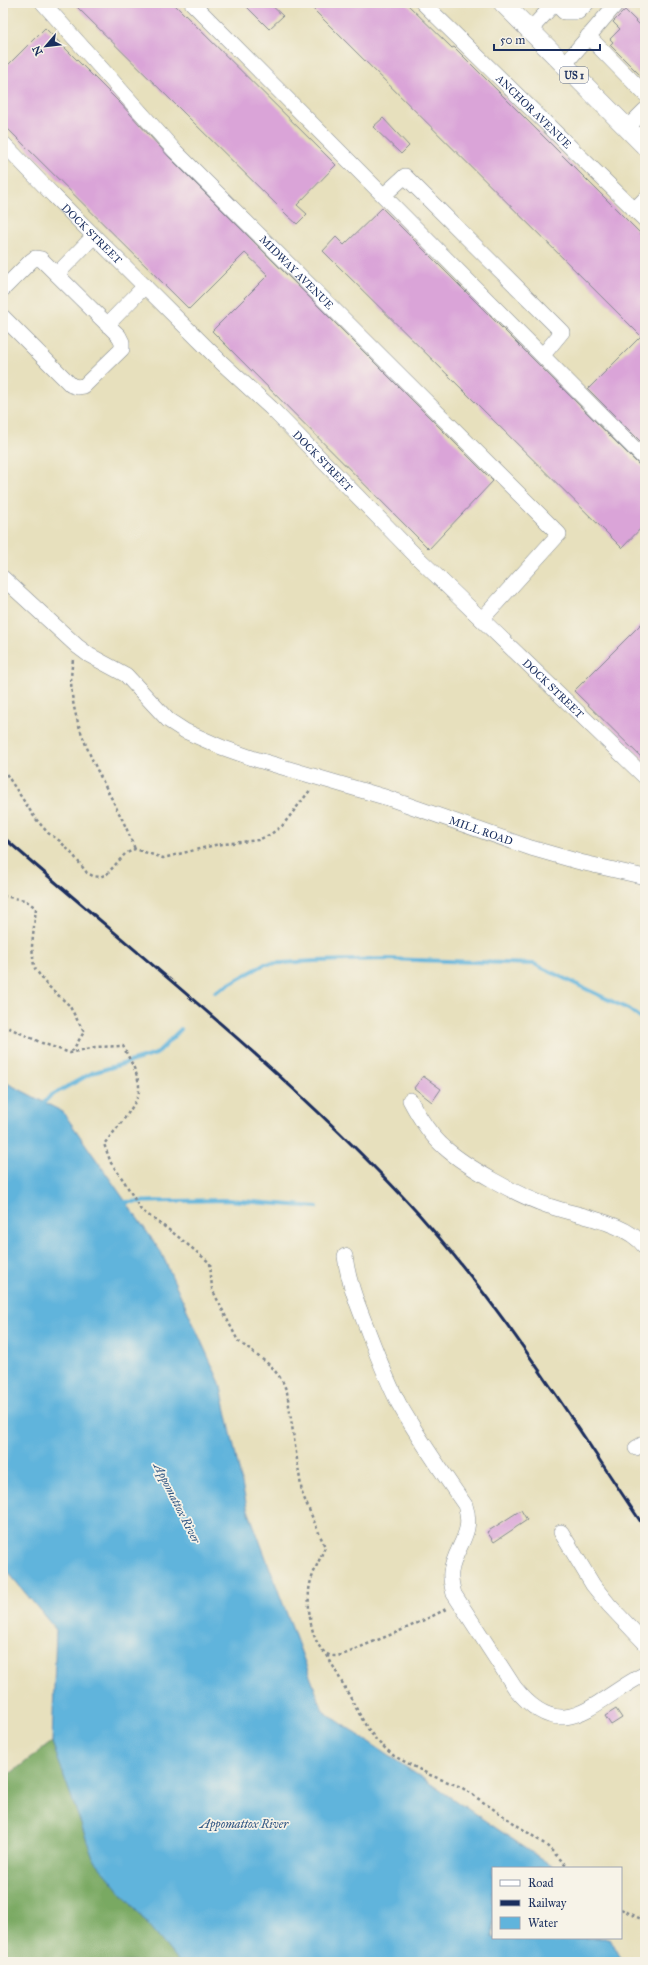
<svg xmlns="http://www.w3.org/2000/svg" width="648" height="1965" viewBox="0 0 648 1965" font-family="'IM FELL Great Primer',serif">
	<rect width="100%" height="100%" fill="#f7f3e8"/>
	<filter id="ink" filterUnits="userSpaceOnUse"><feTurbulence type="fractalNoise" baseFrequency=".025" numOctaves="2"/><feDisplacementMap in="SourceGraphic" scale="8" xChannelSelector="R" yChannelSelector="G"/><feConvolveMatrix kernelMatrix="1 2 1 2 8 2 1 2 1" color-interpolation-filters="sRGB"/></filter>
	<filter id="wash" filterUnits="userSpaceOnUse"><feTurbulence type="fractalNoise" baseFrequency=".012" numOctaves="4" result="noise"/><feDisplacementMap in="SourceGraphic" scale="16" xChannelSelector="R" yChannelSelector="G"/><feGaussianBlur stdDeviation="0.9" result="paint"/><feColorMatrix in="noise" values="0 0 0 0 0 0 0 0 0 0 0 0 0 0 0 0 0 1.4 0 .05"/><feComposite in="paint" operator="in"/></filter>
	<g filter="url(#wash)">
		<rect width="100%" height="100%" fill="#e7e0bd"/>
		<path fill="#79a962" stroke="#4a6c60" d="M52,1742L93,1858L179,1962H3V1779Z"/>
		<path fill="#60b4dc" stroke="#3e729d" d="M3,1081L63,1112L161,1252L220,1383L247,1507L323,1711L555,1868H493V1938H610L623,1962H179L93,1858L52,1742L56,1630L3,1566Z"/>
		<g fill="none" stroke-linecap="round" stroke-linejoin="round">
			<path stroke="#60b4dc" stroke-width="4" d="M215,992L265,964L315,961L386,959L534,964L630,1010L645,1022
				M42,1105L50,1096L92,1073L156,1054L181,1029
				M122,1202L228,1200L317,1207"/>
		</g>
		<g id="blocks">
			<path fill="#daa4d8" d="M73,3H173L336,165L297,205L307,214L297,224L287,215Z
				M243,3H269L283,16L269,29Z
				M307,3H406L452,48L454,47L645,238V446L588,389L641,336Z
				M625,10L645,30V80L610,45L613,42L610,39L620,29L613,22Z
				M45,28L121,104L169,157L493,481L429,549L212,331L268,275L245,253L189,309L3,124V70Z
				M383,118L409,146L401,154L373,127Z
				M382,208L639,465L645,468V524L622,548L323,251L336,237L344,245Z
				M645,620V761L574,691Z
				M423,1076L441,1089L432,1102L414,1088Z
				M521,1510L527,1520L494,1542L487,1532Z
				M616,1709L622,1718L611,1725L605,1716Z"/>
		</g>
	</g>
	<g filter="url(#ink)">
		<use href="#blocks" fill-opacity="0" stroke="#81888e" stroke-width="1"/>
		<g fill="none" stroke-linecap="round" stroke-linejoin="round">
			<g stroke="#81888e" stroke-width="16">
				<g id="minor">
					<path id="s1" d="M43,3L175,151L559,534L482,619"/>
					<path d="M192,3L645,459"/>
					<path id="s2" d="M423,3L645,220"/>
					<path d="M530,30L555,3L564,12H578L587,3"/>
					<path d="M588,36L645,94"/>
					<path d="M564,65L617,3"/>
					<path d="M627,128L645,110"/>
					<path id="s3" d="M3,143L54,196L222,363L271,408L415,555L645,777"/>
					<path d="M384,195L405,176L562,332L543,355"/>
					<path d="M634,210L645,199"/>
					<path d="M57,274L94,236"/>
					<path d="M3,289L31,261L35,258L41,259L119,336L122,342V349L84,386L77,387L71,385L3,317"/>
					<path d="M107,325L145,286"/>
					<path id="s4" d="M3,578L77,646L89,655L126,675L168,720L185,731L221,747L255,759L388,798L531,848L580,862L645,877"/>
					<path d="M410,1100C419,1117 429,1134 444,1147C466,1167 520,1197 549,1206C578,1216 627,1222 645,1247"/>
					<path d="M345,1256C348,1281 357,1303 366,1326C376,1352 386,1379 399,1404C419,1439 442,1472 465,1505C475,1534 455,1546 451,1572C450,1579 452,1586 454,1594L515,1688C564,1749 594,1699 645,1674"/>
					<path d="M636,1448L645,1443"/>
					<path d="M561,1532L593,1585L609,1605L645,1643"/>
				</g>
			</g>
			<g stroke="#81888e" stroke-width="20">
				<path id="major" d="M503,3L645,146"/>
			</g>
			<path stroke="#81888e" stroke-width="2.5" stroke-dasharray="3 3" stroke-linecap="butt" d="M73,660C63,713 96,767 119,813C125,824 130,837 135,849
				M3,769L35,818L48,833L60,841L74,856L87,873L93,876L100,877L107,874L125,854L135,849L163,858L215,845L258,840L271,834L282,826L311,789
				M3,896L25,900L36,908L32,946L34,967L46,984L69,1005L84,1032L71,1053
				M3,1025L42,1043L70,1053L95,1047L123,1046C129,1059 140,1075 139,1090C139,1103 113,1133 104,1144L111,1163L124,1181L141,1210L176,1235L210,1263L212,1289L238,1341L271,1366L282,1380L287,1392L302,1493L325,1547C320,1559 313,1572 310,1584C306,1601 310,1655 334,1656C344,1656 356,1649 365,1645C393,1634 420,1623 446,1609
				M327,1655L366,1726L377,1741L394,1756L430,1775L461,1787L546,1845L569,1868
				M621,1909L645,1921"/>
			<use href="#minor" stroke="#fff" stroke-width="15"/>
			<use href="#major" stroke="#fff" stroke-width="19"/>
			<path stroke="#1b2f5e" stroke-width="3" d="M3,837C138,955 280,1066 403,1197C497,1297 569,1416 645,1528"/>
		</g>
	</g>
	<g text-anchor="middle" stroke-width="3.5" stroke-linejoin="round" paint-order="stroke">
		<rect fill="#f7f3e8" stroke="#5d6a87" stroke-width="1" x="560" y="67" width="28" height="16" rx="3"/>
		<g font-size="10" font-weight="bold" fill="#1b2f5e">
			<text x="574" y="79">US 1</text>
		</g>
		<g font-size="11" fill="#1b2f5e" stroke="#f7f3e8">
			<text dy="4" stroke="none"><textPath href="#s2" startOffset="155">ANCHOR AVENUE</textPath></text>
			<text dy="4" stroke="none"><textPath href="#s3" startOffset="127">DOCK STREET</textPath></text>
			<text dy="4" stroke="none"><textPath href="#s1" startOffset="370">MIDWAY AVENUE</textPath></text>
			<text dy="4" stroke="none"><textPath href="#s3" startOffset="451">DOCK STREET</textPath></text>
			<text dy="4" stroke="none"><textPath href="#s3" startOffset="775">DOCK STREET</textPath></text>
			<text dy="4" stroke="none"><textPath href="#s4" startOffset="552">MILL ROAD</textPath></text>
		</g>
		<g font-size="12" font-style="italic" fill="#305784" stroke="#f7f3e8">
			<text transform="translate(177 1503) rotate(63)" y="4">Appomattox River</text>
			<text x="244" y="1828">Appomattox River</text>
		</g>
	</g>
	<rect width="648" height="1965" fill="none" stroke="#f7f3e8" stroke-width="16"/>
	<rect x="492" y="1867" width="130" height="72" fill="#f7f3e8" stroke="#9fa5b1"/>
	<rect x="500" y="1880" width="20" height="6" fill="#ffffff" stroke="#9fa5b1"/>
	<text x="528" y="1887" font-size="12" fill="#1b2f5e">Road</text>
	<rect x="500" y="1900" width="20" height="6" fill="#1b2f5e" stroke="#9fa5b1"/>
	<text x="528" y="1907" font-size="12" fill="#1b2f5e">Railway</text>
	<rect x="500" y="1917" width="20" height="12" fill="#60b4dc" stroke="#9fa5b1"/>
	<text x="528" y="1927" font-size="12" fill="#1b2f5e">Water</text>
	<g transform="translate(46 46) rotate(242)" stroke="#f7f3e8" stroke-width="3" paint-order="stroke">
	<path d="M0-3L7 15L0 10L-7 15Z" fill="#1b2f5e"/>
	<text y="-6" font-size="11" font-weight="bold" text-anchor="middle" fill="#1b2f5e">N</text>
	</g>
	<path d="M494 44v6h106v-6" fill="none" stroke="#1b2f5e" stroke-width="2"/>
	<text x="500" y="44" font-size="12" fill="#1b2f5e" stroke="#f7f3e8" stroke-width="3" paint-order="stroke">50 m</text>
</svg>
